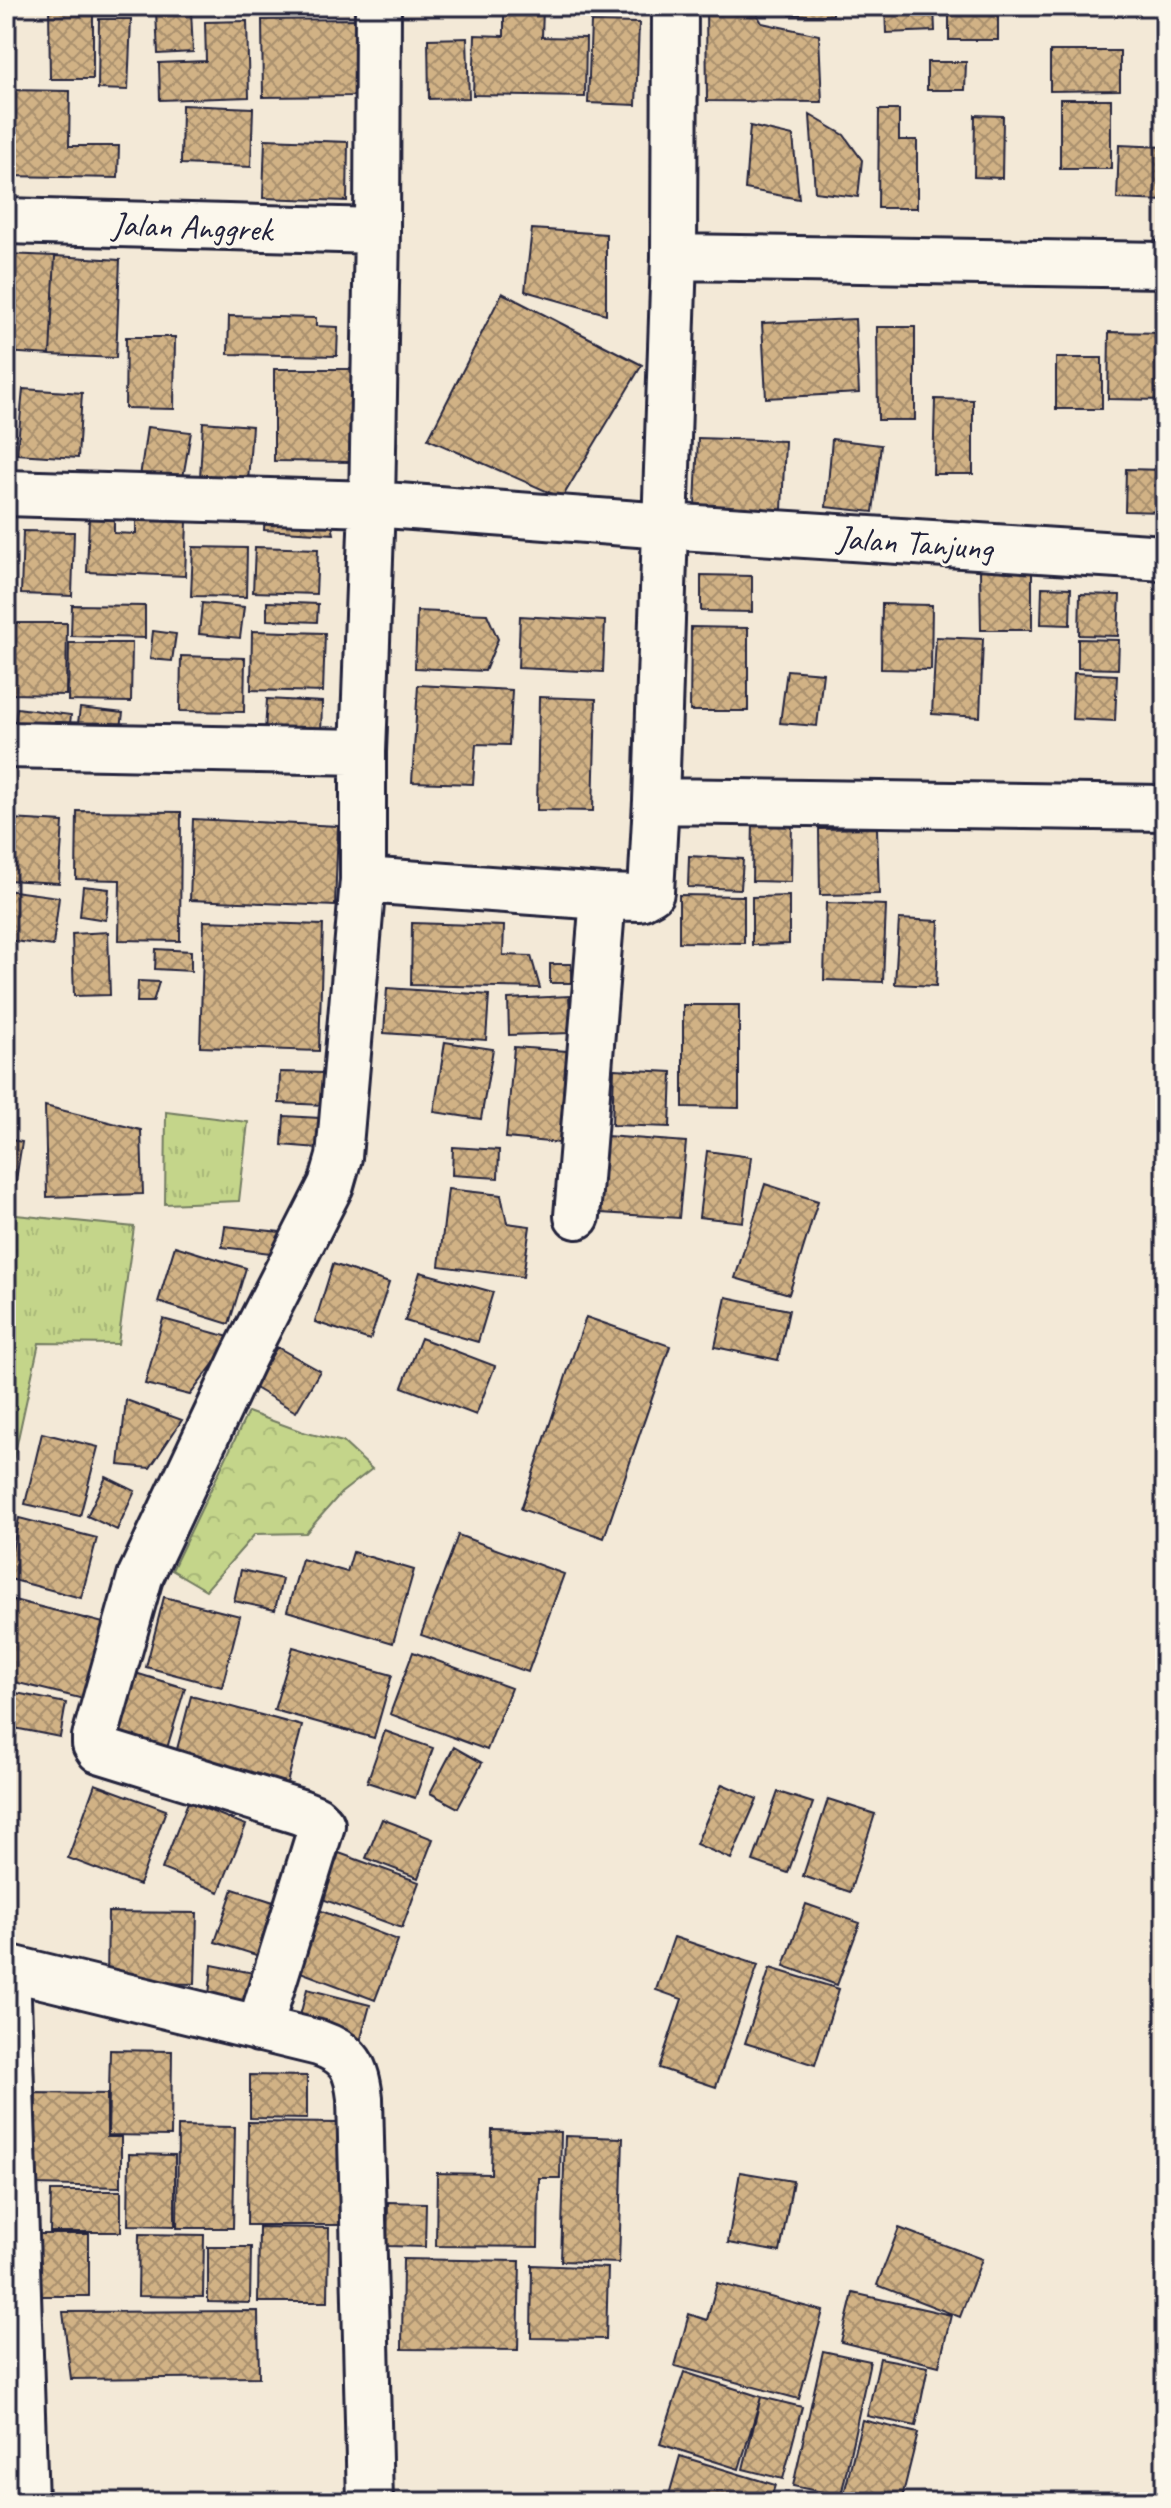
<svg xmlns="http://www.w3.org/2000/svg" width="1171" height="2508" viewBox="0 0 1171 2508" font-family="Caveat,sans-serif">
	<defs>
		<pattern id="grass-tufts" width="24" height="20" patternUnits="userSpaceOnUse" patternTransform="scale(2)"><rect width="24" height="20" fill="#c4d58a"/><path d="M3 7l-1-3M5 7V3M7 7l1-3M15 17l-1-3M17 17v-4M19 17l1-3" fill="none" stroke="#a8b778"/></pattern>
		<pattern id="forest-crowns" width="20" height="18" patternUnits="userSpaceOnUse" patternTransform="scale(2)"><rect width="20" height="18" fill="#c4d58a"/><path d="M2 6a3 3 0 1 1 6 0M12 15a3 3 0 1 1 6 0" fill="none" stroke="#a8b778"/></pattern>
		<pattern id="building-cross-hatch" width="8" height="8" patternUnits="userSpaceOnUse" patternTransform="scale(2)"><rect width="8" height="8" fill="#d1b285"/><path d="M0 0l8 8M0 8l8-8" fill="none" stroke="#a9906e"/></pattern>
	</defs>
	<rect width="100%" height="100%" fill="#f3e9d7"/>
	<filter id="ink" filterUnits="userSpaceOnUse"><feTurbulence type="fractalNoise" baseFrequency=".0125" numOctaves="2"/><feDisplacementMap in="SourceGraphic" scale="16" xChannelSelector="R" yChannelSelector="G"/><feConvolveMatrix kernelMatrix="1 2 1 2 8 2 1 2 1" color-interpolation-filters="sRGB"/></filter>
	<g filter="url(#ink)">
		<path fill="url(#grass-tufts)" stroke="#737c62" stroke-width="2" d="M166,1112L248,1122L239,1201L165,1204Z
			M6,1214L134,1227L118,1344L39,1343L9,1480H6Z"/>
		<path fill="url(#forest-crowns)" stroke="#737c62" stroke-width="2" d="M248,1412L303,1432L343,1442L372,1469L341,1493L306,1533L255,1534L206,1590L172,1570Z"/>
		<path fill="url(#building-cross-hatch)" stroke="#22223b" stroke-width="2" d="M49,6H93V79H50Z
			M706,6H752L762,23L819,35L822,102L707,101Z
			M790,6H833V15H790Z
			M885,6H934L935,31L886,33Z
			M949,6H998V40H949Z
			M504,9L543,10L542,37L586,38L585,97L473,95L475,35L504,36Z
			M191,10L193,52L158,54L156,12Z
			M99,19H131L128,90L98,89Z
			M354,19V96L263,97L262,20Z
			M247,21L249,97L160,100L159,63L206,61L205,22Z
			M591,22L639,23L636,105L588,103Z
			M467,38L469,98L429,99L428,39Z
			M1050,51H1120V90L1050,91Z
			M927,62H966L965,90H927Z
			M6,90L70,91L69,146H119L118,178L6,176Z
			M1060,99H1111V169H1060Z
			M182,105L253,108L251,167L181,164Z
			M879,110H899V140H917V208H878Z
			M810,115L844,135L862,160L858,197L815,192Z
			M975,115L1003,116L1002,178L974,177Z
			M750,126L793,136L799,199L745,189Z
			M265,139L348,142L347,201L263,198Z
			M1119,145L1165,147V201L1117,199Z
			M532,229L606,234V314L525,291Z
			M6,254L55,256L50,355L6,352Z
			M55,256L120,260L116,358L50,355Z
			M502,293L642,365L562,498L428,439Z
			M229,316L316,318V326L338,327L337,356L228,354Z
			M855,319L859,393L766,398L762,323Z
			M877,327H915V420H878Z
			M1109,332L1165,333V400L1108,399Z
			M126,337H175L174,409L125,408Z
			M1056,358H1102V409H1056Z
			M274,369H351V462L274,461Z
			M23,389L82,393L78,458L17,454Z
			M6,390L11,391L6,437Z
			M935,399L973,400V474H933Z
			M203,422L252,426L248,482L200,478Z
			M147,427L191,432L182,483L140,477Z
			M698,438L785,441L782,510L695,506Z
			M832,439L881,445L873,512L826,507Z
			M1126,469L1165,470V512L1125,511Z
			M265,513L330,517L334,534L264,530Z
			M89,518L114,519V533L136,534V520L187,522L185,576L87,572Z
			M23,531L74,532L72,596L21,594Z
			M193,547L247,548L246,597L191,596Z
			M255,547L318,549L316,594L253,592Z
			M1032,569V630H981L980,570Z
			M701,575L752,576V612L701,611Z
			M1042,587L1071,588L1070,625L1041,624Z
			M1080,594L1120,595L1118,636L1079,635Z
			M267,602L318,604L317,622L267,620Z
			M202,603L244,607L240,638L199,634Z
			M882,604L932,605L931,670L881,669Z
			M72,605L145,606V638L71,636Z
			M417,611L487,614L498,639L485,671L415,668Z
			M520,616L605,621L603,672L518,668Z
			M9,623H67L66,695L9,694Z
			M691,627L748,628V711H690Z
			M153,631L176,634L172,661L150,659Z
			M252,631L325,633L323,692L251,690Z
			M936,637L983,639L980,717L932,714Z
			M1078,639L1119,640L1118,669L1078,668Z
			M69,643H132L131,702L68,701Z
			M181,656L245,658L244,712L180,711Z
			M787,670L823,673L817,726L780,723Z
			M1074,673L1117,675L1115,721L1072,719Z
			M418,685L512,690L509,745L476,744L473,784L412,782Z
			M539,697L596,699L593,811L537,810Z
			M267,699L322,702L321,735L265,732Z
			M17,708L71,715L68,740L14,734Z
			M80,708L123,713L120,735L77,730Z
			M77,811L181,812L180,941L119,940L120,880L76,879Z
			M10,819L63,822L59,883L7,880Z
			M193,819L338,826L335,906L190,900Z
			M753,819H792L791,882L752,881Z
			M877,828L879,894L820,895L819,829Z
			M689,856L743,859L741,889L688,887Z
			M83,886L109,889L106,920L80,916Z
			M6,890L59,897L53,946L6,940Z
			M679,895L744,896V943L679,942Z
			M789,896V944L752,945V897Z
			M826,903L886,905L883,982L824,980Z
			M899,919L939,921L936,986L895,984Z
			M204,921L323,925L319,1051L200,1047Z
			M412,923L504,926L503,955L531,956L540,988L411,985Z
			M108,932L110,995L74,996L72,934Z
			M156,949L191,951V971L155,969Z
			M550,964H571V983H550Z
			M138,981L159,982L153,1002H137Z
			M387,988L489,995L486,1040L384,1033Z
			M569,996L571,1033L509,1035L508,999Z
			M683,1005H739V1108L683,1107Z
			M445,1042L493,1049L481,1119L434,1112Z
			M514,1047L567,1051L559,1143L506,1138Z
			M614,1069L672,1072L670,1127L612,1125Z
			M280,1072L325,1073L324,1105L279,1103Z
			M45,1106L141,1130L143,1194L47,1197Z
			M284,1116L320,1118L318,1148L282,1145Z
			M606,1136L686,1142L679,1218L601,1213Z
			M6,1139L22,1142L13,1199L6,1197Z
			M453,1147L499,1150L498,1178L452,1175Z
			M707,1151L751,1157L743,1222L699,1217Z
			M765,1184L818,1201L789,1294L735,1278Z
			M448,1189L501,1195L507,1223L530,1226L523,1277L439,1266Z
			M225,1226L280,1232L278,1254L222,1247Z
			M175,1246L246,1268L229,1324L158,1302Z
			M333,1264L389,1283L370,1340L315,1322Z
			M420,1272L493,1292L478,1342L405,1321Z
			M726,1297L789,1310L778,1360L715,1347Z
			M586,1317L670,1346L604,1538L521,1509Z
			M163,1319L233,1338L190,1395L145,1384Z
			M421,1338L495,1366L476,1415L402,1387Z
			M277,1347L320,1371L296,1412L253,1387Z
			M126,1400L182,1420L150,1468L119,1465Z
			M42,1433L98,1447L80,1516L25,1504Z
			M106,1477L135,1491L117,1530L87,1516Z
			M19,1518L97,1538L81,1598L6,1578Z
			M458,1535L564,1574L528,1672L421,1635Z
			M353,1552L414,1570L393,1643L287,1611L302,1559L347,1572Z
			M241,1570L282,1579L275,1610L234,1601Z
			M164,1597L240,1616L222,1687L146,1667Z
			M6,1598L111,1625L92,1701L6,1680Z
			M293,1647L392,1675L374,1738L274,1710Z
			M413,1652L511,1688L487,1750L390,1714Z
			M132,1672L185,1688L165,1755L112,1740Z
			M6,1691L66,1703L60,1737L9,1727L6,1744Z
			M191,1696L302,1726L287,1783L176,1753Z
			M385,1731L433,1748L415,1798L367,1782Z
			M454,1747L482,1763L458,1808L430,1793Z
			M95,1784L166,1810L139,1885L68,1858Z
			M722,1784L757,1799L731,1859L696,1844Z
			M778,1792L813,1803L788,1873L753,1861Z
			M828,1799L875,1814L850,1892L803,1876Z
			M188,1802L246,1825L219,1892L162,1869Z
			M382,1819L433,1839L418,1878L366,1858Z
			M339,1853L419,1882L402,1928L322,1899Z
			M233,1889L289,1907L272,1960L215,1942Z
			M806,1904L860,1923L837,1985L784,1966Z
			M319,1910L398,1940L375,2000L295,1970Z
			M108,1912L197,1913L195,1984L107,1982Z
			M674,1937L758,1965L716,2087L659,2068L682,1999L656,1990Z
			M212,1965L264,1975L257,2008L209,1996Z
			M770,1968L839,1989L815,2065L745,2043Z
			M307,1989L370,2005L359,2046L296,2031Z
			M110,2050L172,2051L171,2136L108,2135Z
			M250,2075L307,2076V2119L250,2118Z
			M36,2093L107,2094V2137H121V2187L34,2185Z
			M248,2122L340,2123V2225H247Z
			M178,2126L235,2127L233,2228H177Z
			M492,2130L561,2132L560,2178H539L538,2247L436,2246L437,2173L491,2174Z
			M565,2136L623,2138L619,2263L561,2261Z
			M129,2154L175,2155V2226L128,2225Z
			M740,2172L793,2181L780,2252L728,2243Z
			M51,2191H121V2232H50Z
			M388,2202L426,2203L425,2247L387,2246Z
			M259,2227L329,2228L328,2302H258Z
			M899,2228L982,2259L960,2317L877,2285Z
			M37,2234H89V2296H38Z
			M139,2234L204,2235L203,2297L138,2296Z
			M208,2247H251L250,2303L208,2302Z
			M403,2259L520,2261L518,2350L402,2349Z
			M532,2265L608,2268L606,2339L531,2338Z
			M717,2283L823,2311L799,2399L675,2366L689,2314L707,2320Z
			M853,2293L951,2315L939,2366L841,2342Z
			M258,2311L259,2377L71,2379L63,2312Z
			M823,2351L870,2361L841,2496L793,2486Z
			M880,2358L928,2367L916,2426L867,2416Z
			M684,2372L761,2397L739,2469L660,2444Z
			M761,2397L802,2407L783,2479L743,2469Z
			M862,2420L918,2433L901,2502H858L843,2498Z
			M680,2456L775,2485L770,2502H667Z"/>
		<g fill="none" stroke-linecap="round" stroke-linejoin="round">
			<g stroke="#22223b" stroke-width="50">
				<path id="minor" d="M6,221L377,231
					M674,257L1165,265
					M6,493L372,504L665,526L1165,558
					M6,745L363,752
					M656,801L1165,808
					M363,880L603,897L640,898L651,892L656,801L674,257L675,6
					M577,1216L603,897
					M6,1967L319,2043C350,2054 356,2066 360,2098L370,2502
					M7,1968L25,2502
					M259,2029L322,1825L315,1818L300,1812L99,1750L95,1744V1737L140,1577L243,1358L331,1185L339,1157L363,880V752L372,504L377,231L378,6"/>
			</g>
			<use href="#minor" stroke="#fbf7ec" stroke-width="44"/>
		</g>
	</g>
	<g text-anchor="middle" stroke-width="6" stroke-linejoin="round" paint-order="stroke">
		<g font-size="34" fill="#22223b" stroke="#fbf7ec">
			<text transform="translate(192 226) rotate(2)" y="12">Jalan Anggrek</text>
			<text transform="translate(915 542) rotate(4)" y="12">Jalan Tanjung</text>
		</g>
	</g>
	<rect width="1171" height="2508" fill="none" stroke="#fbf7ec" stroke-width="32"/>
	<rect x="16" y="16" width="1139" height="2476" fill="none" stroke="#22223b" stroke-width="3" filter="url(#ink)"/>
</svg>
